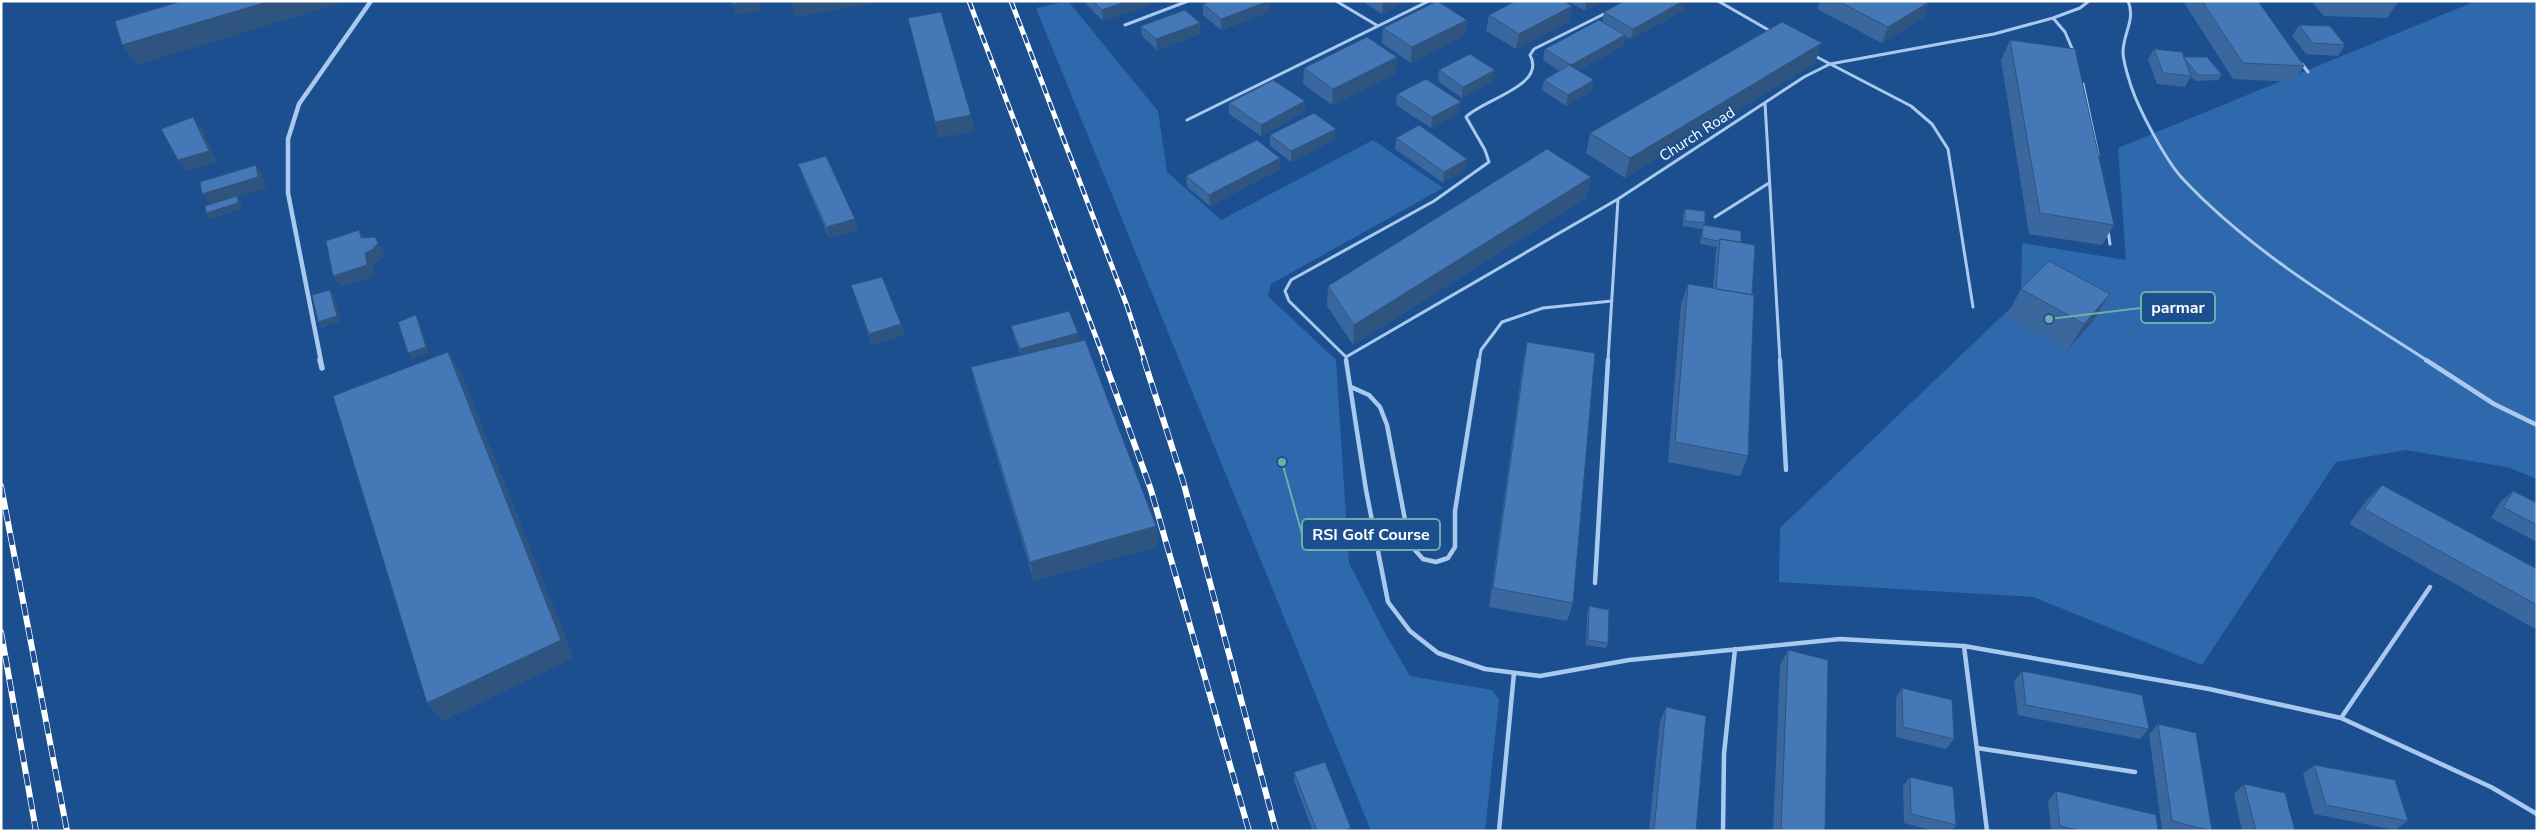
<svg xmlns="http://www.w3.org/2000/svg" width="2538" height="832" viewBox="0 0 2538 832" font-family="'Nunito Sans',sans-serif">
	<rect width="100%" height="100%" fill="#1b4f8f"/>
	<path fill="#2e69ad" d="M1068,1L1158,111L1167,172L1221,220L1373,140L1443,188L1271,284L1268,296L1336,360L1349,563L1386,635L1410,676L1492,690L1499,700L1485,831H1371L1036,8Z
		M2476,1H2537V479L2507,467L2406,450L2336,462L2202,665L2033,597L1779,582L1780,528L2021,298L2022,243L2126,260L2118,148Z"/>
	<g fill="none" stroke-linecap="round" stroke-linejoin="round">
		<path stroke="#a9c9ee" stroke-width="3" d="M1336,1L1378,26
			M1718,1L1772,32
			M2128,1C2136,19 2123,34 2123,52C2123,62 2128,76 2131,86C2139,110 2165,159 2182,178C2252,253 2343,306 2428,361
			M2053,18L2065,32L2074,53
			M1125,25L1188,1
			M1813,55L1911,106L1932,124L1948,149L1973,307
			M2302,64L2308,72
			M2083,84L2098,155
			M1765,103L1780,361
			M1187,120L1429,1
			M1715,217L1769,183
			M2108,231L2110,244
			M1346,357L1618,199L1804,77L1830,64L1994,34L2053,18L2080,8L2089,1
			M1347,361L1346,357L1289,301L1285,291L1291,280L1434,201L1489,162L1485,150L1466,117C1483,99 1547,86 1530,55L1534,49L1608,12
			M1479,361L1481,350L1502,322L1543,308L1612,301
			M1608,361L1618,199"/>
		<path stroke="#a9c9ee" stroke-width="4.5" d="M1346,360L1366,490L1388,602L1410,631L1438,653L1485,669L1540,676L1629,660L1840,639L1964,646L2209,689L2341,718L2491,787L2537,814
			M1780,360L1786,470
			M2426,360L2494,404L2537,425
			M1351,387L1369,395L1380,407L1387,425L1406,525L1414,549L1423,559L1436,562L1448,558L1455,547V511L1479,360
			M1595,583L1608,360
			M1964,646L1987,831
			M2341,718L2430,587
			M1977,748L2135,772
			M1499,831L1514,673
			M1723,831L1724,754L1735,649"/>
		<path stroke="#a9c9ee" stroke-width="4.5" d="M321,361L288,193V139L299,104L371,1"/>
		<path stroke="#a9c9ee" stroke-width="5.5" d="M320,360L322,368"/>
		<g stroke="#fff" stroke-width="5">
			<path id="rail-far1" d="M969,1L1105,361
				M1011,1L1127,306L1145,361"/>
		</g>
		<g stroke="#fff" stroke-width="6">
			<path id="rail" d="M1104,360L1151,490L1249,831
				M1144,360L1183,481L1276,831
				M1,486L67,831
				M1,632L36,831"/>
		</g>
		<use href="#rail-far1" stroke="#1b4f8f" stroke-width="3" stroke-dasharray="9" stroke-linecap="butt"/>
		<use href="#rail" stroke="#1b4f8f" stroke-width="4.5" stroke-dasharray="12" stroke-linecap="butt"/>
	</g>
	<path fill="#3a679d" d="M1086,1H1150V5L1103,21L1086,4Z
		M1362,1H1407L1382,14Z
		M1568,1H1603L1585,11Z
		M1820,1H1928L1929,2L1923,18L1882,43L1817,9Z
		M2183,1H2258L2304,66L2294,82L2233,79Z
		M2311,1H2397L2398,2L2387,18L2324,16Z
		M1203,4L1269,12L1221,30L1203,15Z
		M1572,6L1569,22L1516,49L1486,31L1489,15Z
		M1684,10L1631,39L1625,36L1623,46L1578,71L1592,91L1566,106L1542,90L1544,80L1560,71L1543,60L1545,49L1602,22L1604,12Z
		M908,18L975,131L939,138Z
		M1467,20L1465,35L1411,63L1382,43L1383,28Z
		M1200,23V34L1157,50L1142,36L1141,26Z
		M2299,25L2345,45L2338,56L2306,54L2292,36Z
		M2010,40L2114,225L2102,245L2029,234L2001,60Z
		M2154,49L2184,57L2222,75L2218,80L2195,81L2191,76L2185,87L2157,84L2148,59Z
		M1815,63L1625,178L1586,153L1590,133Z
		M1304,68L1396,73L1332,105L1303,84Z
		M1439,70L1493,81L1462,98L1438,81Z
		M1397,94L1459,113L1431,128L1396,105Z
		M1305,101L1304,112L1261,136L1229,114V103Z
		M1270,135L1335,139L1291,162L1270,146Z
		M1396,138L1465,170L1443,183L1395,149Z
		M1280,158V169L1210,206L1187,187L1186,176Z
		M798,164L858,230L829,238L802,175Z
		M1591,177L1586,198L1353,345L1327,306L1328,286Z
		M1685,209L1705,223L1704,226L1741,242L1752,295L1748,456L1740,476L1668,462L1681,304L1688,284L1713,288L1716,250L1717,247L1700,244L1702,229L1683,226V214Z
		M851,285L901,324L904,335L872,345Z
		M2021,289L2093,321L2067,351L2006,317Z
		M1011,326L1078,333L1079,341L1156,526L1158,546L1034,581L976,388L971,367L1021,355L1014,337Z
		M1527,342L1573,603L1567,621L1489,607L1523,362Z
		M2382,485L2537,569V630L2349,524L2367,500Z
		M2513,491L2537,503V542L2491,518L2501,501Z
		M1589,606L1608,643L1606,648L1586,645L1587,612Z
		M1788,650L1825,831H1773L1780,665Z
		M2022,671L2149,729L2140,739L2018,715L2014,681Z
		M1902,688L1954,739L1946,749L1896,737V698Z
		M1666,707L1696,831H1649L1660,721Z
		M2158,724L2212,831H2166L2162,830L2149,734Z
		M2314,765L2408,821L2395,830L2314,814L2303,774Z
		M1294,772L1351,831H1313L1294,781Z
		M1910,777L1956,825L1951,831H1934L1904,823L1903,786Z
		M2244,784L2295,831H2242L2234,794Z
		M2056,791L2158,831H2051L2048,801Z"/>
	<path fill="#305480" d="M270,1H348L137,65L122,45Z
		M749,1H759L761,11L736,15L732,4Z
		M795,1H885L796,17L791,2Z
		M1127,1H1150V5L1103,21L1102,10Z
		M1269,1V12L1221,30V19Z
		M1383,1H1407L1382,14Z
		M1586,1H1603L1585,11Z
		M1683,1H1686L1684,10L1631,39L1633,29Z
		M1929,2L1923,18L1882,43L1888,27Z
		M1572,6L1569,22L1516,49L1519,34Z
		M1467,20L1465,35L1411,63L1412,47Z
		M1200,23V34L1157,50L1156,39Z
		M1625,35L1623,46L1569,76L1571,65Z
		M1822,43L1815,63L1625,178L1630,158Z
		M1397,57L1396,73L1332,105L1333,89Z
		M1495,70L1493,81L1462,98L1463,87Z
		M1594,80L1592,91L1566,106L1568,95Z
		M1305,101L1304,112L1261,136V125Z
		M1461,102L1459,113L1431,128L1432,117Z
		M971,115L975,131L939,138L935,122Z
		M193,117L201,127L217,162L186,171L178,160Z
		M1336,129L1335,139L1291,162V151Z
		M1280,158V169L1210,206L1209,195Z
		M1467,159L1465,170L1443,183L1444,172Z
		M256,165L263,176L266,188L238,197L241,202L242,209L210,219L206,213L210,205L202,194Z
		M1591,177L1586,198L1353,345L1354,325Z
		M855,219L858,230L829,238L826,227Z
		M359,230L367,241L361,238Z
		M375,237L385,254L380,261L372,264L375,276L341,287L333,276L365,253Z
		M330,290L334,295L341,321L322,328L318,322Z
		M2110,294L2093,321L2067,351L2084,324Z
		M416,315L419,321L429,353L412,359L408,353Z
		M901,324L904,335L872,345L869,334Z
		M1078,333L1080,344L1022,360L1020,349Z
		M448,352L461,372L574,658L443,721L427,703Z
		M1156,526L1158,546L1034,581L1030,562Z
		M1351,828V831H1342Z"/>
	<path fill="#4478b7" stroke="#305480" d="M182,1H270L122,45L115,21Z
		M732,1H749L732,4Z
		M1093,1H1127L1102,10Z
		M1210,1H1269L1221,19L1203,4Z
		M1437,1L1467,20L1412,47L1383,28Z
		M1516,1H1564L1572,6L1519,34L1489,15Z
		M1624,1H1683L1633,29L1604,12Z
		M1838,1H1928L1929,2L1888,27Z
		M2202,1H2258L2304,66L2243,63Z
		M2354,1H2397L2398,2Z
		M1185,10L1200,23L1156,39L1141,26Z
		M941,12L971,115L935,122L908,18Z
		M1599,20L1625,35L1571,65L1545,49Z
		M1782,22L1822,43L1630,158L1590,133Z
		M2299,25L2330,26L2345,45L2313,43Z
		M1367,37L1397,57L1333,89L1304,68Z
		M2010,40L2075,49L2114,225L2040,213Z
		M2154,49L2182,52L2191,76L2163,73Z
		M1470,54L1495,70L1463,87L1439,70Z
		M2183,57H2207L2222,75H2198Z
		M1569,65L1594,80L1568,95L1544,80Z
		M1426,79L1461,102L1432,117L1397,94Z
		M1273,80L1305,101L1261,125L1229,103Z
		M1314,113L1336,129L1291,151L1270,135Z
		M193,117L209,151L178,160L161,129Z
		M1419,125L1467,159L1444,172L1396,138Z
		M1257,140L1280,158L1209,195L1186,176Z
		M1547,149L1591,177L1354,325L1328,286Z
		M826,156L855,219L826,227L798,164Z
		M256,165L258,177L202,194L200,182Z
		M237,196L238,203L206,213L205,206Z
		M1685,209L1705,211V223L1685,221Z
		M1703,225L1741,231V242L1720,239L1719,241L1702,238Z
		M359,230L361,238L375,237L378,243L372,250L365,253L367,265L333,276L326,241Z
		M1720,239L1755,245L1752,295L1716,289Z
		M2049,261L2110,294L2084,324L2021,289Z
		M882,277L901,324L869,334L851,285Z
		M1688,284L1754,295L1748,456L1675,442Z
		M330,290L337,316L318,322L312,295Z
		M1069,311L1078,333L1020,349L1011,326Z
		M416,315L426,347L408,353L398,322Z
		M1085,340L1156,526L1030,562L971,367Z
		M1527,342L1595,353L1573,603L1493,588Z
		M448,352L561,640L427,703L333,396Z
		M2382,485L2537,569V605L2364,509Z
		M2513,491L2537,503V525L2503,507Z
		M1589,606L1609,610L1608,643L1588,640Z
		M1788,650L1828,660L1825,831H1781Z
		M2022,671L2142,695L2149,729L2026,705Z
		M1902,688L1952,700L1954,739L1903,727Z
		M1666,707L1706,716L1696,831H1654Z
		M2158,724L2196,733L2212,831L2172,821Z
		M1325,762L1351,828L1342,831H1317L1294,772Z
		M2314,765L2395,780L2408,821L2326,805Z
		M1910,777L1953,787L1956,825L1911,814Z
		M2244,784L2285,793L2295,831H2256Z
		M2056,791L2156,815L2158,831H2081L2060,826Z"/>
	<g text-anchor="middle" stroke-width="4" stroke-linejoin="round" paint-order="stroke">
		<g font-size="15" fill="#fff" stroke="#1b4f8f">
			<text transform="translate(1697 134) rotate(-33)" y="5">Church Road</text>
		</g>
	</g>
	<path fill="none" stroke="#6fada8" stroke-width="2" d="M2049 319L2141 308M1282 462L1302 534"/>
	<g fill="#6fada8" stroke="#1b4f8f" stroke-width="2">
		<circle cx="2049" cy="319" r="5"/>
		<circle cx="1282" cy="462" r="5"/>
	</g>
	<g fill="#1b4f8f" stroke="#6fada8" stroke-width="2">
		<rect x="2141" y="292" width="74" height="31" rx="5"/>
		<rect x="1302" y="519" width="138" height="31" rx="5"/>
	</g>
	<g font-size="16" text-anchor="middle" font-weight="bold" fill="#fff">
		<text x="2178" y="313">parmar</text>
		<text x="1371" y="540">RSI Golf Course</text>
	</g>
	<rect width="2538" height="832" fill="none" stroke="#ffffff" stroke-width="5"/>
</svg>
